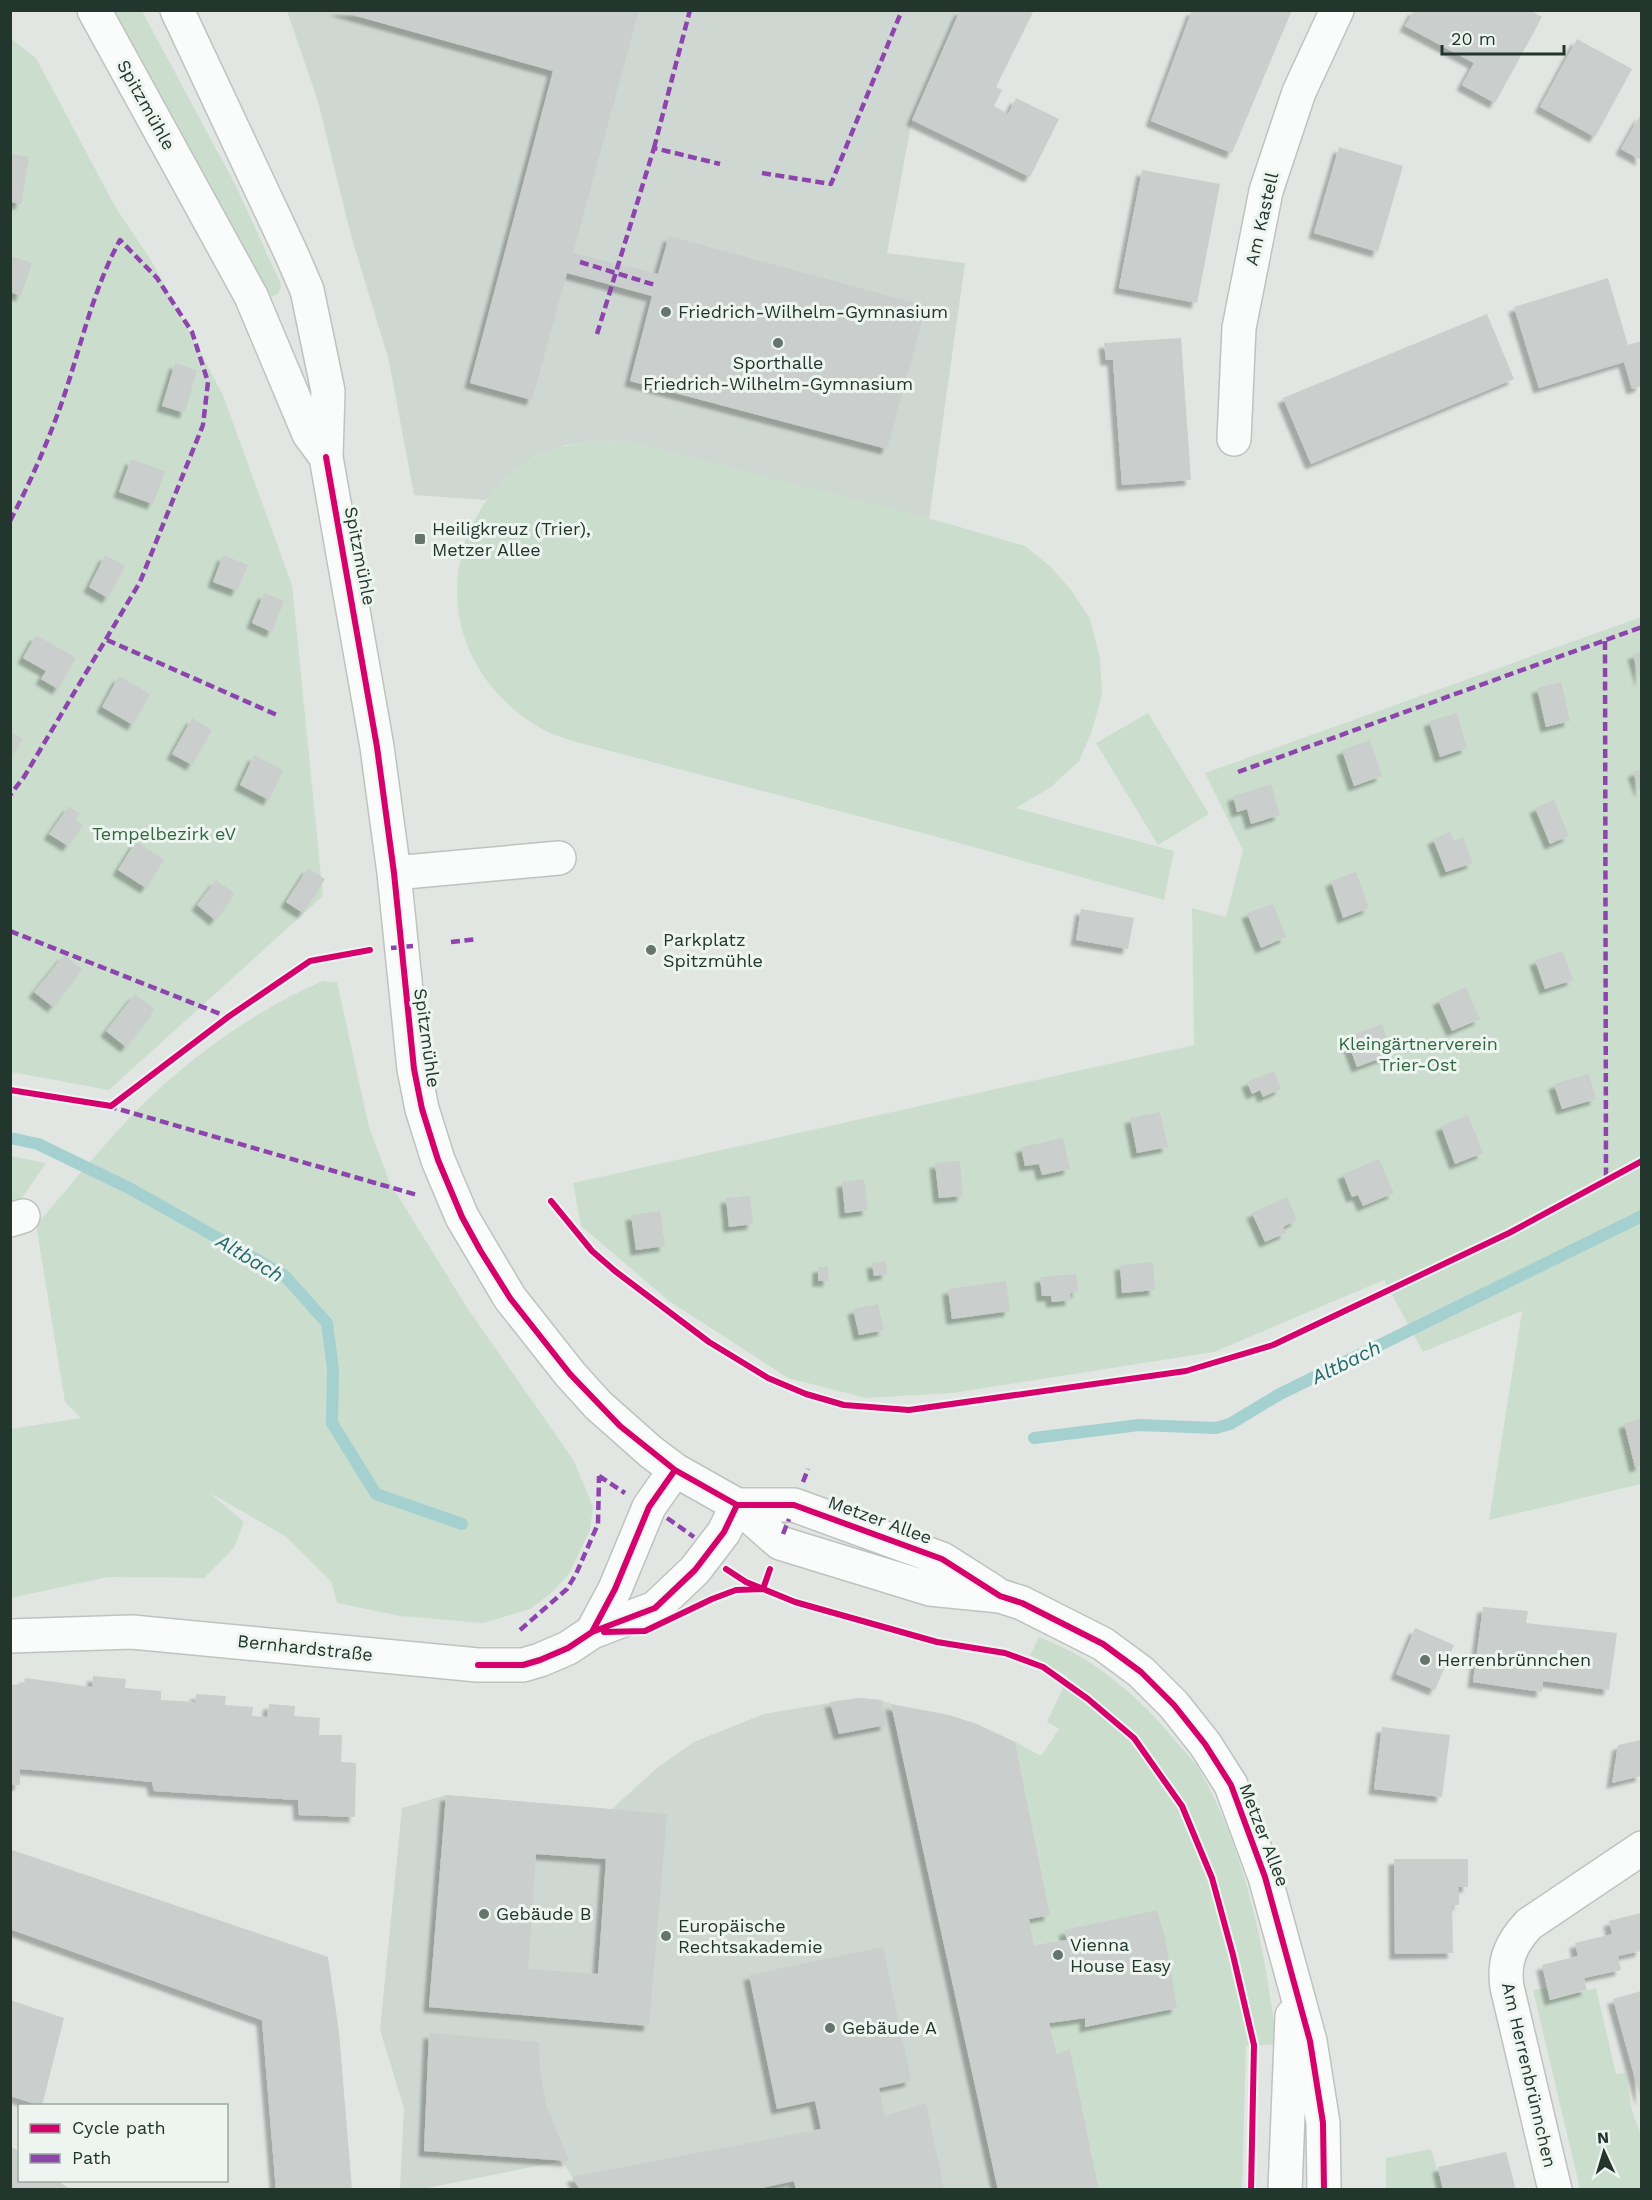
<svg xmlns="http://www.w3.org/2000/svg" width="1652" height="2200" viewBox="0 0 1652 2200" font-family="'Work Sans',sans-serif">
	<defs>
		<filter id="shadow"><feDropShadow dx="-5.5" dy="5.5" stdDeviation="1.5" flood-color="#0004"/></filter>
	</defs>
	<rect width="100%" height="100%" fill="#e1e6e3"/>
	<path fill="#cfd7d2" d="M287,11H960L912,120L887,253L965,263L929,519L625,441L602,440L566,445L534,456L505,479L486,500L414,495L389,361L350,232L318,101Z
		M859,1698L881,1700L891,1704L998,2189H580L562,2161L422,2189H400L404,2108L380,2030L402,1808L446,1795L612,1809L657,1768L694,1742L764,1714Z"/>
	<path fill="#cbdece" d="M107,11H142L236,186L280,282L281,287L278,294L270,297L263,295Z
		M10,38L36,58L116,208L151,260L223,395L292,585L323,896L109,1090L11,1072Z
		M602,440L625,441L953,525L1025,546L1050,566L1071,590L1090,619L1100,658L1102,695L1092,731L1079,761L1051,787L1016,808L1174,851L1164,900L930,835L576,742C565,738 552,735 542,729C463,684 433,594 478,514C491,491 511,467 535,456C556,446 579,443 602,440Z
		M1641,617V1484L1489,1520L1522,1311L1423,1352L1384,1280L1214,1352L953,1393L866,1398L788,1378L669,1301L581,1226L573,1183L1194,1045L1192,908L1226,917L1243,850L1205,773Z
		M1148,713L1209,814L1158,845L1096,743Z
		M323,981L337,982L369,1127L390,1183L466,1306L574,1461L593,1507L590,1530L569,1574L551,1593L530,1609L483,1623L400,1616L337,1603L331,1581L285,1536L210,1493L244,1522L234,1548L204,1578L108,1577L11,1598V1429L81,1418L65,1402L36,1225C71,1185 105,1142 142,1105C193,1055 257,1009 323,981Z
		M11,1156L46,1163L11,1214Z
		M1039,1637C1095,1658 1141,1698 1178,1744C1186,1753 1195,1762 1201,1773C1247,1854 1265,1952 1277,2044L1246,2046L1242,2189H1099L1070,2050L1057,2054L1049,2023L1085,2018L1086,2027L1176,2008L1165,1936L1157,1910L1065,1930L1067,1940L1034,1945L1029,1919L1050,1915L1015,1742L1041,1756L1059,1729L1047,1722L1068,1677L1030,1655Z
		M1547,1988L1551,2000L1596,1988L1616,2074L1626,2073L1632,2111L1641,2135V2189H1580L1533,1990Z
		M1431,2149L1443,2189H1386V2158Z"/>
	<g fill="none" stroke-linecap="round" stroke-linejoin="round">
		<path stroke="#a5d0d0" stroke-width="12" d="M10,1138L38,1144L129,1188L284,1275L327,1323L333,1369L332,1423L376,1494L462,1524
			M1034,1438L1139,1425L1216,1428L1230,1424L1280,1394L1642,1216"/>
	</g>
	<path fill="#cacecc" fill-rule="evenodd" filter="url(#shadow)" d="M335,10H639L573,253L658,274L669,236L926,306L887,449L630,381L652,296L567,273L532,400L470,383L553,71Z
		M960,10H1034L996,87L1002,90L994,106L1008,114L1016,98L1059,119L1030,177L912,120Z
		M1192,10H1292L1232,153L1151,121Z
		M1414,10H1530L1542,17L1495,103L1462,85L1474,63L1405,26Z
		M1577,39L1632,69L1595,137L1540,107Z
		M1641,114V160L1621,149Z
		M1339,147L1403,166L1378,252L1314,233Z
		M10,154L29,157L21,204L10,202Z
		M1142,170L1220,184L1197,303L1119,288Z
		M10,256L32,263L21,296L10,292Z
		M1608,278L1628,345L1641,341V386L1632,389L1624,362L1539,388L1514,307Z
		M1487,314L1514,379L1311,464L1283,398Z
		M1181,338L1191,480L1122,485L1113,360H1106L1104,343Z
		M175,363L197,370L185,413L162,406Z
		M131,459L165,471L153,504L119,492Z
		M105,555L125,566L108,598L89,587Z
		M223,555L248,565L237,591L213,582Z
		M264,593L284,601L272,632L252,623Z
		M36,635L76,658L58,689L41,679L46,671L23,658Z
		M1641,652V682L1633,654Z
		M119,676L150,694L133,725L102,707Z
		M1561,682L1570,721L1546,727L1537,688Z
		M1457,713L1467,748L1440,757L1429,721Z
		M192,718L212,730L192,765L172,754Z
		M10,731L23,739L10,757Z
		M1370,740L1382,776L1354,786L1342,750Z
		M254,755L283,770L269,800L240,785Z
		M1641,769V793L1633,772Z
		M1271,784L1280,815L1251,824L1247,809L1237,812L1233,796Z
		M1554,800L1569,836L1550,844L1535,808Z
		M69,806L80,814L75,820L83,825L68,846L49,834Z
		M1450,832L1454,841L1463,837L1473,863L1446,872L1433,839Z
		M136,841L164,860L146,888L118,870Z
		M308,868L325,879L303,913L286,902Z
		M1356,872L1369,908L1343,918L1331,881Z
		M216,880L235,894L215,920L197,905Z
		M1273,904L1286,937L1261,948L1247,913Z
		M1081,909L1134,918L1128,949L1076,940Z
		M1563,951L1573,980L1545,989L1535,960Z
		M64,955L82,969L53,1007L34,992Z
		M1466,987L1480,1019L1452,1031L1438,1000Z
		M135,994L155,1009L126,1047L106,1031Z
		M1382,1024L1392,1054L1357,1067L1346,1037Z
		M1274,1071L1281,1089L1263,1097L1260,1090L1252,1094L1247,1082Z
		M1589,1074L1596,1099L1562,1109L1554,1084Z
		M1160,1112L1168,1147L1137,1153L1130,1118Z
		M1468,1115L1483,1153L1455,1164L1441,1126Z
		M1063,1138L1070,1169L1042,1175L1039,1164L1025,1166L1021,1147Z
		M1379,1159L1394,1193L1363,1206L1358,1195L1352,1197L1343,1174Z
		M960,1161L963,1196L939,1198L935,1163Z
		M864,1179L868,1210L845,1213L842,1182Z
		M750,1196L753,1224L729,1227L726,1198Z
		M1287,1197L1297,1220L1283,1227L1286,1233L1265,1242L1252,1213Z
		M660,1211L665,1246L636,1250L631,1215Z
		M886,1261L887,1274L874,1276L872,1263Z
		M1153,1262L1155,1290L1122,1293L1120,1265Z
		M818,1267H828L829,1281H818Z
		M1076,1274L1078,1292L1070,1293L1071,1300L1052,1302L1051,1296H1042L1040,1277Z
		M1006,1281L1010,1311L952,1319L948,1289Z
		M878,1304L884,1330L859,1335L853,1309Z
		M1641,1419V1465L1635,1467L1624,1423Z
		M1483,1607L1528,1611L1526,1623L1617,1633L1609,1690L1543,1681L1542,1692L1473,1682Z
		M1415,1628L1454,1645L1435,1690L1396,1674Z
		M93,1676L126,1679L125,1688L161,1691V1700L195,1702L196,1694L226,1696L225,1705L253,1707L252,1716L267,1717L269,1704L295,1706L294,1716L320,1718L319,1735H342L341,1762L356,1763L355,1817L299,1815L298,1800L154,1791L152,1782L57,1772L20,1769V1785H10V1685L24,1684L25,1678L92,1687Z
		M859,1698L881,1700L886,1725L839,1734L830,1702Z
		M891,1704L949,1715L977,1724L1015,1742L1050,1915L1029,1919L1034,1945L1067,1940L1064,1930L1157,1910L1165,1936L1177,2008L1085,2027V2018L1049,2023L1057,2054L1070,2049L1099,2190H998Z
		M1382,1727L1450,1735L1442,1797L1374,1789Z
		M1641,1740V1776L1612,1783L1618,1745Z
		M446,1795L667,1814L649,2026L429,2007ZM536,1854L606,1859L598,1974L528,1969Z
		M12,1850L328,1957L339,2032L352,2190H276L262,2020L10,1929Z
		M1394,1859H1468V1887H1459V1905H1452L1453,1953L1395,1954Z
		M1641,1913V1951L1618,1956L1621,1970L1584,1978L1587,1990L1550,2000L1542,1965L1578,1956L1575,1943L1612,1934L1609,1921Z
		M883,1947L911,2081L879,2088L885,2116L926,2103L944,2190H796L794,2181L753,2190H580L572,2177L821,2129L815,2101L777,2109L749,1975Z
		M1641,1991V2100L1613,1999Z
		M10,2000L64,2018L42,2106L10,2096Z
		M429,2033L539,2042L540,2072L546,2105L569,2161L424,2151Z
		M10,2146L20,2152V2181H58L71,2190H10Z
		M1506,2152L1516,2190H1443L1438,2167Z"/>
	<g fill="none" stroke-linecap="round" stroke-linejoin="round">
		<g stroke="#bec3c0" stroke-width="36">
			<path id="minor" d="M94,10L251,296L309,434L326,457
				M177,10L291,253L307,290L328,391L326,457L377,747L394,873L414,1069L422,1109L438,1160L462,1217L510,1298L570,1374L598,1405L651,1452L675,1470L737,1505L780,1543L930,1589L1000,1596L1022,1603L1103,1644L1141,1672L1174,1705L1205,1744L1231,1785L1265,1877L1310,2041L1323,2123L1324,2190
				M1234,439L1239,328L1266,191L1299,92L1337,10
				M394,873L559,858
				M10,1220L23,1216
				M737,1505H794L942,1559L994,1592
				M592,1632L615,1589L649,1507L675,1470
				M10,1636L132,1632L478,1665H523L540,1660L568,1648L592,1632L655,1608L695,1570L724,1532L737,1505
				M1285,2190L1292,2016
				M1555,2190L1507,1987C1503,1961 1511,1943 1529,1924L1642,1848"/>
		</g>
		<use href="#minor" stroke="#fafbfb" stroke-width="33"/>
		<path stroke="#8e44ad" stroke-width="4.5" stroke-dasharray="9 4.5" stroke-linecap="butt" d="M654,148L690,10
			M762,173L831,184L902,10
			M580,262L655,285
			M597,334L654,148L720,164
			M10,521C27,489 42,455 55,421C78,362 89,297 120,240L157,278L192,332L208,382L203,425L140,582L24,777L10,795
			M107,640L277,715
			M1605,641L1606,1182
			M1238,772L1642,627
			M10,931L228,1017
			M451,942L477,939
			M391,948L413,946
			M108,1106L417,1195
			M599,1476L625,1493
			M803,1482L808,1469
			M667,1518L694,1537
			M783,1534L789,1519
			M520,1630L567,1589L576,1574L598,1524L599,1476"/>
		<g stroke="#eef5f1" stroke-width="10">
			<path id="cycleway" d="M326,457L377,747L394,873L414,1069L422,1109L438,1160L462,1217L480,1250L510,1298L570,1374L620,1426L675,1470L737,1505H794L942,1559L1000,1596L1022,1603L1103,1644L1141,1672L1174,1705L1205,1744L1231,1785L1265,1877L1310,2041L1323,2123L1324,2190
				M10,1090L111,1106L228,1017L310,961L370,950
				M551,1201L592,1251L615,1271L709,1342L768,1378L806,1394L844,1405L909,1410L1186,1371L1273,1345L1509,1233L1642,1161
				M726,1569L746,1582L795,1602L937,1642L1005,1653L1043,1667L1088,1699L1134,1738L1182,1806L1212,1878L1233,1955L1254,2045L1251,2190
				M592,1632L615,1589L649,1507L675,1470
				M604,1632L645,1631L712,1599L736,1590L763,1589L770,1569
				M478,1665H523L540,1660L568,1648L592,1632L655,1608L695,1570L724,1532L737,1505"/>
		</g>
		<use href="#cycleway" stroke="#d6006c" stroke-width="6"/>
	</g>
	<g fill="#65746d" stroke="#eef5f1" stroke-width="2">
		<circle cx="666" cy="312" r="6"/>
		<circle cx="778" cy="343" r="6"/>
		<rect x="414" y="533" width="12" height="12" rx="3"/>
		<circle cx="651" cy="950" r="6"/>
		<circle cx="1425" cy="1660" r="6"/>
		<circle cx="484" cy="1914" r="6"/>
		<circle cx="666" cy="1936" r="6"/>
		<circle cx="1058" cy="1955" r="6"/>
		<circle cx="830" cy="2028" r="6"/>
	</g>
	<g text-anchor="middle" stroke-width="6" stroke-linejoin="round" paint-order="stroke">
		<g font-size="18" fill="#22362e" stroke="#eef5f1">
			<text transform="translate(146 105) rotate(61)" y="6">Spitzmühle</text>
			<text transform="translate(1262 219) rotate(-77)" y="6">Am Kastell</text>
			<text transform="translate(360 556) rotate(79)" y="6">Spitzmühle</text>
			<text transform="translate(427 1038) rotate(82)" y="6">Spitzmühle</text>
			<text transform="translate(880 1520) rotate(20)" y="6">Metzer Allee</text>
			<text transform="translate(305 1648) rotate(6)" y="6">Bernhardstraße</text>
			<text transform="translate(1264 1835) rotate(69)" y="6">Metzer Allee</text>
			<text transform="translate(1529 2075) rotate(77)" y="6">Am Herrenbrünnchen</text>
		</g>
		<g font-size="18" fill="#22362e" stroke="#eef5f1" text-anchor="start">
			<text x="678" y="318">Friedrich-Wilhelm-Gymnasium</text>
			<text x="778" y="369" text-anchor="middle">Sporthalle<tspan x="778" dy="21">Friedrich-Wilhelm-Gymnasium</tspan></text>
			<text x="432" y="535">Heiligkreuz (Trier),<tspan x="432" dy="21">Metzer Allee</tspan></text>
			<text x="663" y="946">Parkplatz<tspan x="663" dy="21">Spitzmühle</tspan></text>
			<text x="1437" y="1666">Herrenbrünnchen</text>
			<text x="496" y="1920">Gebäude B</text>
			<text x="678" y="1932">Europäische<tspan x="678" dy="21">Rechtsakademie</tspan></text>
			<text x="1070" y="1951">Vienna<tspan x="1070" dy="21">House Easy</tspan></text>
			<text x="842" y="2034">Gebäude A</text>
		</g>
		<g font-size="18" fill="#30683f" stroke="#eef5f1">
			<text x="164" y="840">Tempelbezirk eV</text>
			<text x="1418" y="1050">Kleingärtnerverein<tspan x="1418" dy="21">Trier-Ost</tspan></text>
		</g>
		<g font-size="20" font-style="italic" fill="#23696b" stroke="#eef5f1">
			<text transform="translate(250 1258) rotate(31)" y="7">Altbach</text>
			<text transform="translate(1346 1362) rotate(-26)" y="7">Altbach</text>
		</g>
	</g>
	<rect width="1652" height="2200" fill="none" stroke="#22362e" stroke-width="24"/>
	<rect x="18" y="2104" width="210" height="78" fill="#eef5f1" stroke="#9ca9a3" stroke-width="1.5"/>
	<rect x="30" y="2124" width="30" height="9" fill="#d6006c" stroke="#9ca9a3" stroke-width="1.5"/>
	<text x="72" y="2134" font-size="18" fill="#22362e">Cycle path</text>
	<rect x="30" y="2154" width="30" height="9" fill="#8e44ad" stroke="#9ca9a3" stroke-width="1.5"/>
	<text x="72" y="2164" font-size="18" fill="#22362e">Path</text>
	<g transform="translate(1604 2152) rotate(356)" stroke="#eef5f1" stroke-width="4.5" paint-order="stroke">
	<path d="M0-4.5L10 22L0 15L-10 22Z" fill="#22362e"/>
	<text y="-9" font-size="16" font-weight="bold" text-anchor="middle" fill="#22362e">N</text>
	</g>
	<path d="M1442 45v9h122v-9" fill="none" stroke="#22362e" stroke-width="3"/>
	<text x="1451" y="45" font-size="18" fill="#22362e" stroke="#eef5f1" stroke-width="4.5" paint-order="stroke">20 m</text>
</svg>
